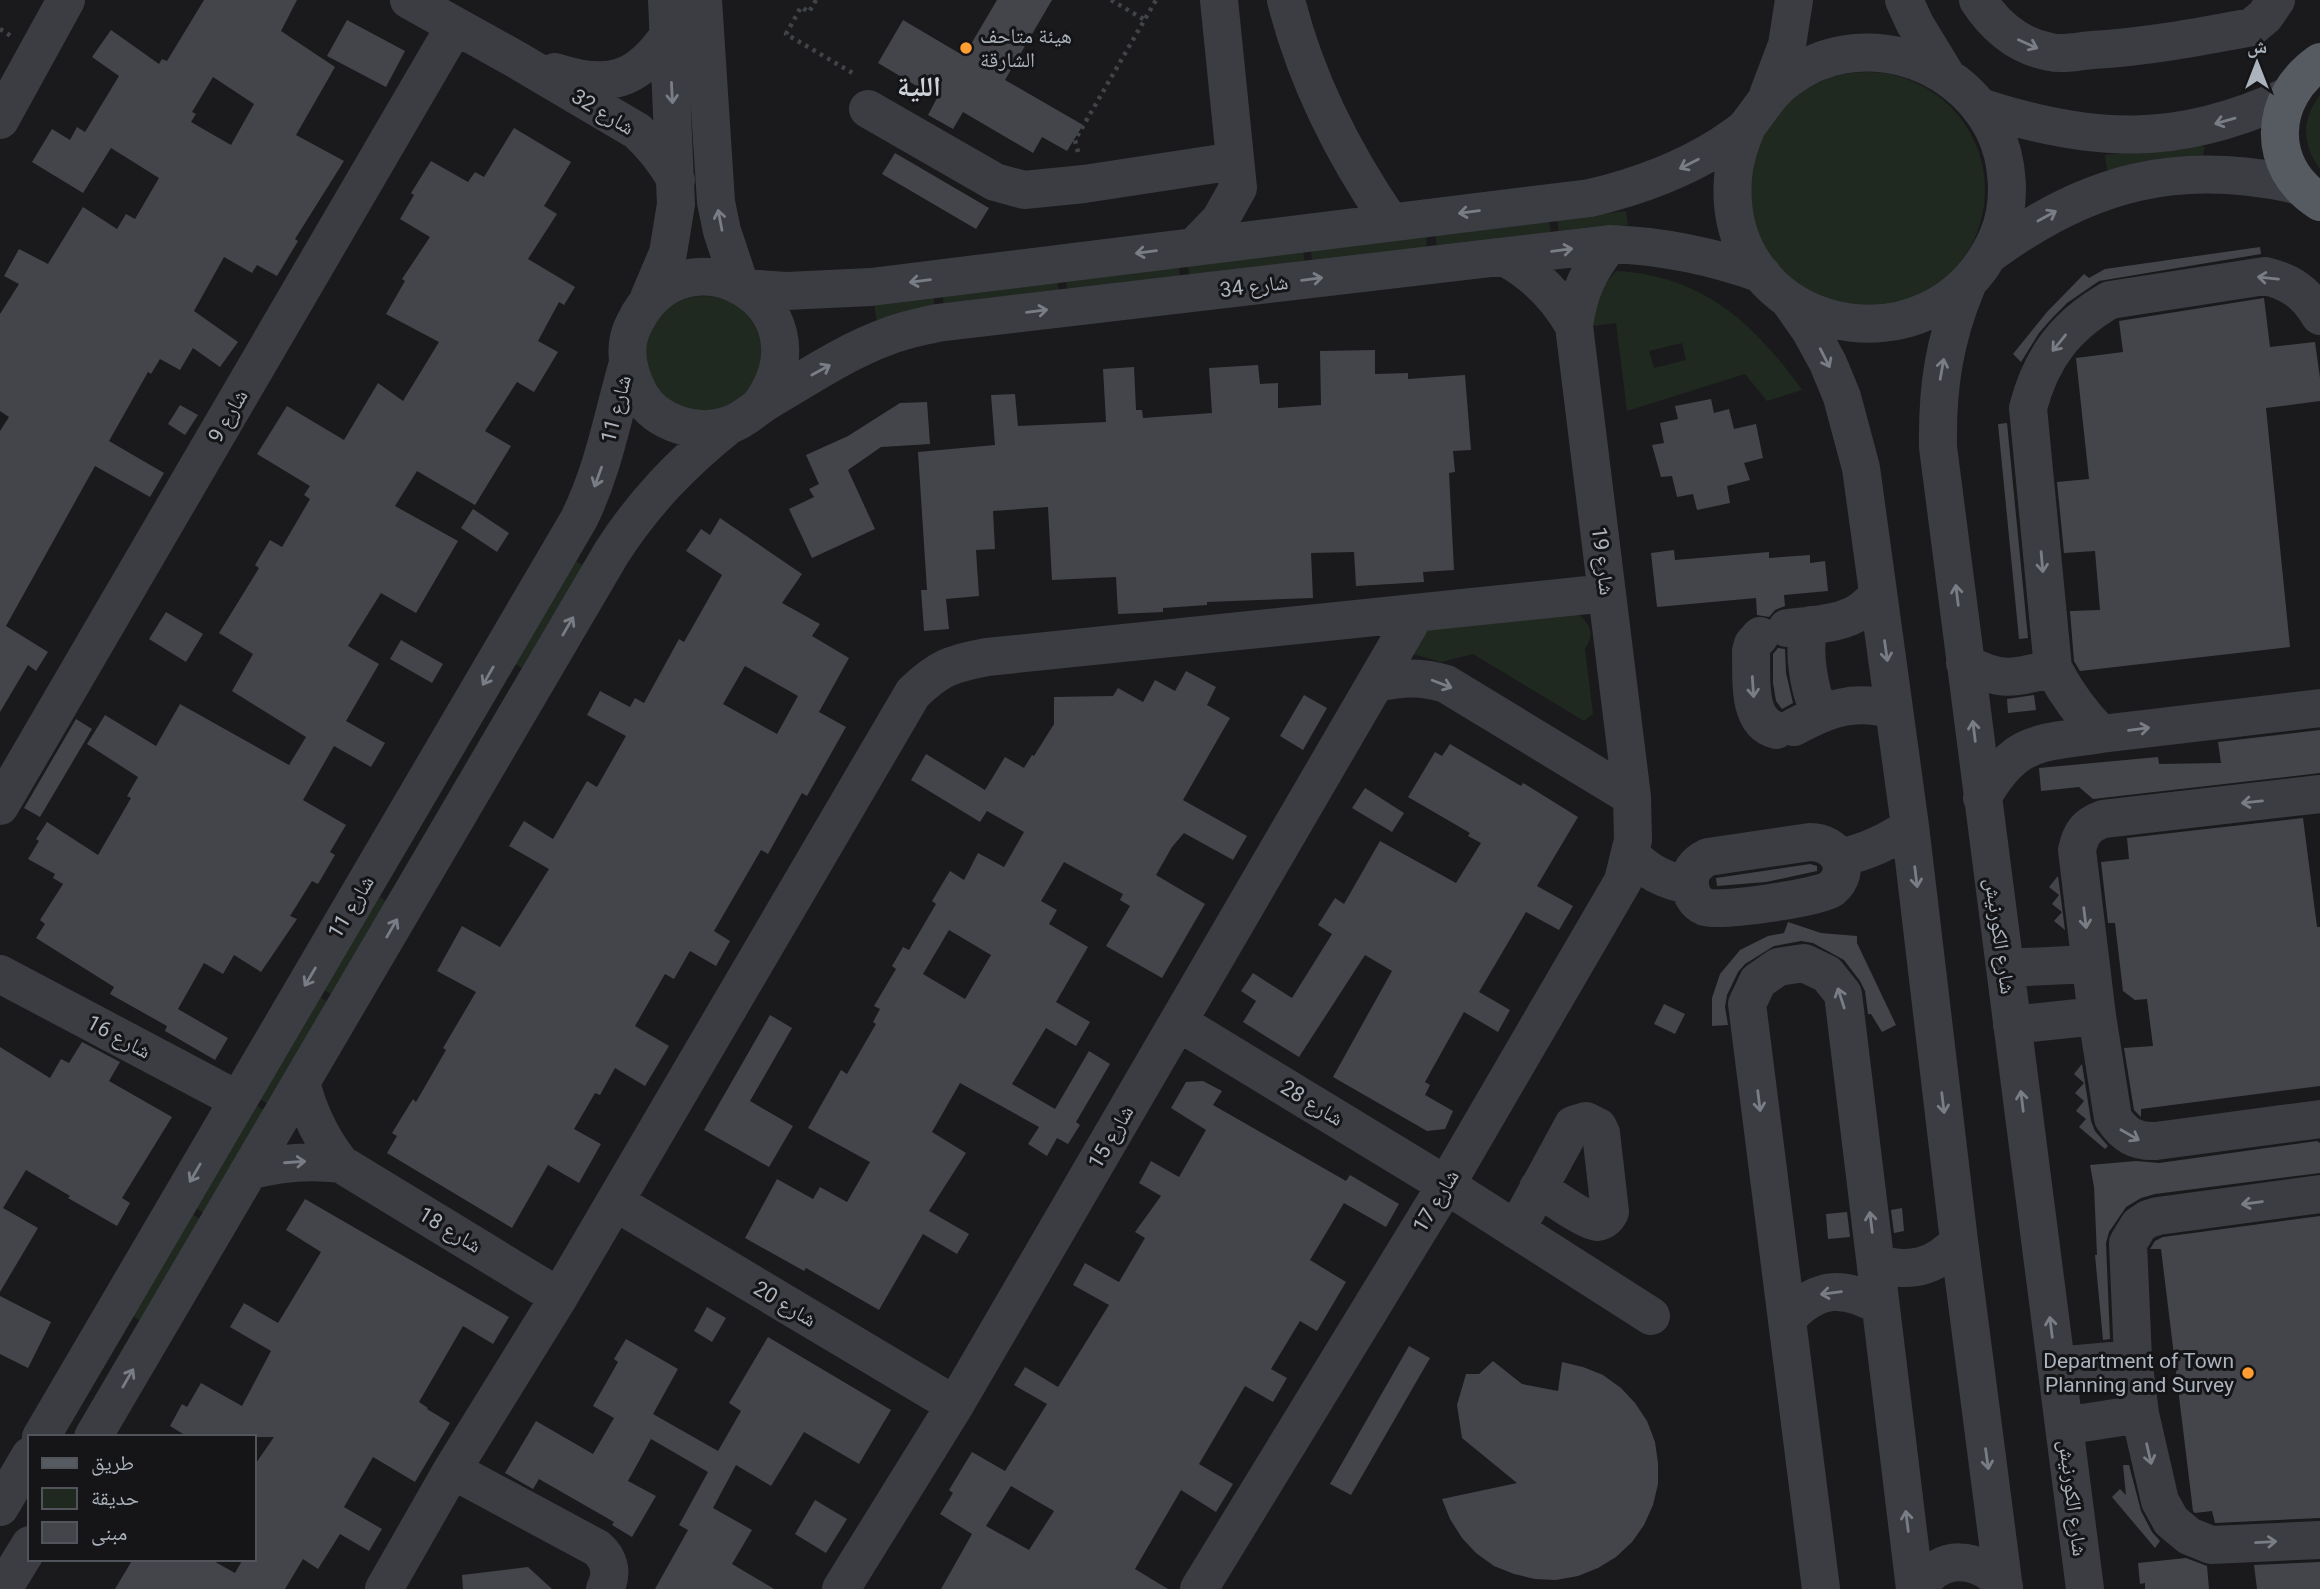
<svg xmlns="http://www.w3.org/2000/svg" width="2320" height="1589" viewBox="0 0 2320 1589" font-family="Roboto,'Noto Naskh Arabic',sans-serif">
	<rect width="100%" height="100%" fill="#1a1a1d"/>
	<path fill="#1f291f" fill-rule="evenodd" d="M1749 190a118 118 0 1 1 236 0a118 118 0 1 1-236 0Z
		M2320,95V169C2302,145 2301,119 2320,95Z
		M2196,144L2205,147L2203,156L2198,158L2107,170L2105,155Z
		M1626,211L1628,225L1559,233L1557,219Z
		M1549,220L1551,234L1437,248L1435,233Z
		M1426,235L1427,249L1312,263L1311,249Z
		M1303,250L1305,264L1189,278L1188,264Z
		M1179,265L1180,279L1067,292L1066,278Z
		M1616,271C1702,275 1754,323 1802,390L1767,401L1745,374L1627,411L1616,323L1593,326C1594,305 1602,286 1616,271ZM1682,343L1686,360L1654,368L1649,351Z
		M1057,279L1059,293L944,307L942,292Z
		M646 354a58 58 0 1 1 116 0a58 58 0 1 1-116 0Z
		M933,296L935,309L877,324L874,303Z
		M575,561L588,568L526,671L514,663Z
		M1576,612C1590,624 1596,633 1585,649L1593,714L1584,721L1473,654L1441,662L1413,654L1429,623Z
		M378,896L389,903L334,996L322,989Z
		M318,996L330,1003L270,1105L258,1098Z
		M255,1105L266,1111L205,1214L194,1207Z
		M190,1213L202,1220L142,1322L131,1315Z"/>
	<path fill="#44454a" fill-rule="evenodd" d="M204,0H297L281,31L335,67L296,135L344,161L295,239L298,241L277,276L257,265L252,273L224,257L194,311L238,342L220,367L193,348L180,370L160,359L151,374L148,372L109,441L164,473L150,497L95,466L6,626L48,652L36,671L28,665L0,712V431L9,417L0,411V314L19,284L4,276L19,249L48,264L83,207L117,229L126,214L135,219L159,178L111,148L83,193L32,162L52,129L70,140L77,127L85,132L119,76L92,57L111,30L159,64L162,59L167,61ZM213,77L254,104L231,145L191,122L196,114L192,112Z
		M997,0H1052L1005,80L1083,125L1067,151L1042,137L1033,153L963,112L953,129L928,115L937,98L878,63L903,20L964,56Z
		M347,20L405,51L386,87L327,56Z
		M514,128L571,162L544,206L557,214L528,259L575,287L564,305L559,302L538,341L558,352L534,392L517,382L485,431L511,446L475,505L417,471L395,506L458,541L416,613L381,593L348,646L379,664L346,721L385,743L371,767L334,746L303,800L346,825L330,852L335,855L318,884L312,881L290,916L297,919L261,972L234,955L223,974L204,963L178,1009L228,1038L215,1060L165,1031L167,1026L110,994L114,987L36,938L45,924L40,920L63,884L53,878L55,874L28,859L39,841L36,839L47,822L98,855L131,798L127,796L138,777L87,744L105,715L156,746L180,704L289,765L306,737L232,691L253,654L219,633L259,568L255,565L270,540L282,547L310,499L304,495L310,486L257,454L287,406L344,440L378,383L403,401L439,342L386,314L405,281L402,279L430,237L400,219L414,195L411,193L431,161L468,182L475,172L484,177Z
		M895,153L989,208L976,229L882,174Z
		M2260,247L2261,254L2099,281L2067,303L2053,317L2039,333L2021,362L2013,354L2047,312L2084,274L2089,278L2105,269Z
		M2264,298L2270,347L2315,342L2320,378V401L2266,408L2290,647L2080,671L2074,661L2070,611L2100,610L2095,551L2064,553L2057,482L2089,479L2076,358L2123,352L2119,321Z
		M1375,350V374L1408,373V379L1465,375L1471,450L1453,451L1455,472L1449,473L1454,570L1423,572L1424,582L1356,586L1354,552L1311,553L1313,598L1207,602V605L1163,608V612L1118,614L1116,577L1052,580L1048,507L993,511L995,549L976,550L979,596L946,599L949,629L924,631L921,590H927L918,452L995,445L991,395L1015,394L1018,426L1106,422L1103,369L1134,367L1136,410H1142L1143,418L1212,413L1209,368L1258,365L1260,384L1278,383V408L1321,405L1320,351Z
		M1711,399L1714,413L1729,409L1734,429L1756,424L1763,458L1744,463L1750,480L1727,486L1730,503L1697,510L1693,494L1677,497L1672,476L1661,477L1652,445L1664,443L1660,423L1678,419L1675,406Z
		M927,402L930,444L881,447L848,470L875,529L812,558L789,509L814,497L809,489L819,484L806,455L848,436L900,403Z
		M180,405L198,415L185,435L168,424Z
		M2007,423L2028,638L2019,639L1998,424Z
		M473,509L509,533L497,552L461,528Z
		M720,518L802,574L782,603L820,624L812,636L849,658L819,712L846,727L807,796L802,793L768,854L761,850L714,931L730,941L716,966L690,951L674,979L665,974L635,1026L669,1046L645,1086L615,1068L600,1095L595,1093L574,1129L601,1144L579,1183L548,1165L512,1228L387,1153L397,1136L392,1133L413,1099L416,1102L446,1050L443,1048L476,992L437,971L462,926L500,947L549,869L509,846L524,821L553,839L587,781L597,787L626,736L587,715L600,691L630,707L635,698L644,703L679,639L684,642L722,575L686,551L701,529L710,535ZM745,666L798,696L777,734L723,704Z
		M1674,550L1675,560L1769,552V558L1810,555V563L1825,561L1828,591L1784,595L1785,606L1775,610L1769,617L1757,615L1756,598L1657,607L1651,553Z
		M166,612L203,634L186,662L149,639Z
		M401,640L443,664L432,683L390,659Z
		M1778,648L1785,649L1786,673L1793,703L1782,709L1776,701L1773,683V654Z
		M1186,671L1216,687L1207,705L1230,718L1183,800L1247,836L1233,860L1184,833L1172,847L1156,875L1205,904L1162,978L1106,946L1130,906L1120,900L1123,894L1064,862L1041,901L1057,910L1049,924L1088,947L1056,1002L1090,1022L1076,1046L1046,1028L1012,1084L1055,1109L1089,1051L1110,1064L1076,1122L1080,1125L1068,1144L1057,1138L1047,1156L1028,1144L1039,1127L960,1083L932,1132L966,1153L929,1211L969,1234L957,1254L923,1234L879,1310L806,1268L804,1271L745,1238L777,1179L813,1199L820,1187L847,1202L870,1162L808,1128L841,1070L847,1074L876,1024L873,1022L880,1009L874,1006L896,969L892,966L903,947L909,950L936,904L932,901L950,871L964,880L978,853L1004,867L1024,832L987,811L980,822L911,780L926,754L985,790L1005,757L1024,768L1032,755L1034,756L1054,724V697L1113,696L1118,688L1143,702L1155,680L1175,691ZM949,930L991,955L965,999L923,974Z
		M1304,695L1327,708L1303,750L1280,736Z
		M2034,695L2036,710L2008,713L2007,699Z
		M76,719L92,729L40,817L24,808Z
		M2320,730V773L2093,799L2079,787L2041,791L2039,768L2158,757L2159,764L2221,763L2218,742Z
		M1450,744L1521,786L1523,783L1578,817L1537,886L1573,906L1559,930L1526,912L1479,992L1510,1010L1498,1032L1464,1012L1425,1082L1430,1085L1425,1095L1453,1111L1445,1129L1427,1131L1333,1077L1392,971L1365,955L1299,1057L1243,1022L1256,1001L1241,991L1253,973L1292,998L1332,934L1318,925L1335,898L1344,904L1380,841L1456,883L1481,843L1468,836L1470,833L1408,797L1435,752L1442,756Z
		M1365,788L1404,813L1392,832L1352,808Z
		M2303,818L2317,927H2320V1086L2141,1109V1117L2134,1110L2124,1048L2153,1046L2147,999L2135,1000L2123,991L2115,923H2108L2101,862L2129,859L2127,838Z
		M1810,864L1817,866V871L1766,882L1717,886L1716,878Z
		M2058,876L2065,930L2054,921L2062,912L2052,904L2059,895L2049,887Z
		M1788,922L1821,933L1857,936V943L1896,1025L1882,1032L1871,1014H1868L1865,991L1860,981L1844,960L1813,943L1801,941L1774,946L1745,964L1738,972L1727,995L1725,1007L1728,1025L1712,1026V998L1720,974L1740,950L1768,936L1784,933Z
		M1664,1004L1685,1014L1675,1034L1654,1024Z
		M770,1015L792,1028L750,1101L793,1126L769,1167L704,1130Z
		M82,1042L120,1062L109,1081L172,1117L122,1198L130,1203L117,1226L68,1198L70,1196L26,1170L3,1208L38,1228L0,1292V1047L50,1078L61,1059L69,1063Z
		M2082,1064L2091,1121L2095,1131L2108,1146L2105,1149L2079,1127L2086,1119L2076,1111L2084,1101L2075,1093L2084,1083L2074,1074Z
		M1203,1081L1222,1091L1213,1105L1346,1181L1350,1175L1399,1204L1386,1227L1344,1203L1310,1260L1346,1282L1317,1331L1300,1321L1271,1369L1287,1378L1273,1402L1245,1386L1199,1464L1233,1484L1216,1512L1181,1490L1135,1569L1168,1589H941L972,1534L940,1514L953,1493L949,1490L972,1452L1005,1471L1047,1404L1014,1385L1025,1367L1058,1387L1109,1305L1073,1285L1085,1263L1119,1282L1145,1238L1135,1232L1161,1196L1139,1183L1151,1161L1179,1177L1206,1130L1171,1108L1186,1082ZM1011,1486L1054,1511L1029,1550L986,1526Z
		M2317,1141L2320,1143V1173L2155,1194L2141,1198L2126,1207L2109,1232L2106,1243L2110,1339L2103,1340L2095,1255H2097L2094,1187L2090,1165L2136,1161L2159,1163Z
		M305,1199L509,1317L493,1344L463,1326L419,1402L428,1408L427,1409L450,1423L415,1482L373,1457L344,1507L382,1529L369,1551L340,1534L318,1569L303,1559L285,1589H115L133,1559H210L235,1573L243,1559H254V1466L274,1437H188L170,1426L182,1404L187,1407L201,1383L242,1406L271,1351L230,1327L244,1303L278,1323L321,1252L286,1230Z
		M1902,1208L1904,1231L1894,1233L1891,1210Z
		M1847,1212L1850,1237L1828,1239L1826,1214Z
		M2320,1216V1518L2215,1523L2212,1511L2195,1513L2193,1511L2161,1249H2150L2155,1241L2163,1237Z
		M0,1296L51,1322L28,1368L0,1354Z
		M707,1307L726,1318L712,1342L694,1331Z
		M768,1337L891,1410L859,1464L804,1432L771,1486L736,1465L713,1508L752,1530L732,1564L774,1589H655L688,1530L679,1525L708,1472L651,1439L628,1481L656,1496L632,1537L612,1525L614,1522L539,1479L533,1489L505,1473L536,1421L593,1454L614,1418L593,1406L618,1362L614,1359L626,1339L678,1369L653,1414L718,1451L741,1411L729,1403Z
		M1409,1346L1430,1358L1351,1495L1330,1484Z
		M1493,1361L1522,1384L1558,1391L1562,1362L1583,1367L1603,1375L1621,1388L1635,1403L1647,1421L1655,1442L1658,1463V1484L1653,1505L1644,1525L1632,1542L1616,1557L1598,1568L1578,1576L1556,1580L1535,1579L1514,1574L1494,1566L1476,1553L1462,1538L1450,1519L1442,1499L1517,1483L1462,1438L1457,1405L1466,1374H1479Z
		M2114,1383L2115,1393L2092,1394V1385Z
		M2123,1465H2129L2141,1511L2152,1532L2160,1541L2155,1548L2112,1497L2120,1489L2126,1495Z
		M815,1500L847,1519L826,1553L795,1534Z
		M2186,1558L2207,1566L2209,1589H2145V1583L2140,1584L2138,1563Z
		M2320,1562V1589H2257L2254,1565Z
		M528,1567L552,1589H463L462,1575Z"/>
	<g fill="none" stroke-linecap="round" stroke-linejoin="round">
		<path stroke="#404449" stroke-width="4.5" stroke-dasharray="3.5 5" stroke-linecap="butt" d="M816,0L809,12L801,7L786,34L856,75
			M1111,0L1145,20
			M0,29L11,36
			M1078,152L1075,140L1156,0"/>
		<path stroke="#3b3d42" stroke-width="38" d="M409,0L517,60L637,131C654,146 665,161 676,180
			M703,0L716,202L722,231L740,285
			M1286,0C1306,81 1343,153 1390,222
			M1904,0L1915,24L1946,75
			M1978,0C1995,26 2018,46 2050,52C2063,55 2079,51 2092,50C2146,47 2199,37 2252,27L2265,16L2276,0
			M555,72C608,89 637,82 669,35
			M1768,95L1787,45L1794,0
			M1980,107C2093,144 2179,147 2288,96
			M868,109L995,182L1024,190L1084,184L1235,161
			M0,120L66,0
			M1195,246L1220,220L1238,188L1219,0
			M1990,254C2089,181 2180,158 2301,186
			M1504,257C1534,273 1557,296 1574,326
			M1967,285C1944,340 1937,388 1938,447L2085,1589
			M745,288L786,291L871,287L1590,198C1637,187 1681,171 1722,145C1730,139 1741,133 1747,126C1762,108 1769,92 1789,78C1856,28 1955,55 1993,128C2009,160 2012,203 1998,236C1935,382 1721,334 1733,178C1734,160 1740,143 1747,127
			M649,298L668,253L676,204L667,0
			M1789,300L1810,330L1828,363L1842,397L1861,468L1910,826L1959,1241L2004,1589
			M2320,316C2306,293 2291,282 2265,276L2110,300C2065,326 2041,358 2028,408L2053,668C2066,693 2081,714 2101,734L2320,708
			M761,404C833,302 682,222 634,324C622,347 628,373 640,395C657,424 698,436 729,425C745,420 755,408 769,400C807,378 845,352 886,337C903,330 920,327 937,323L1610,244C1663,246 1712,256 1762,274
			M1811,625C1801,645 1809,694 1821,713
			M1787,628C1820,624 1858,625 1878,593
			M1760,636L1753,644L1751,651C1752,676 1746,722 1776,730
			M1965,663C2002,683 2014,678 2053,668
			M1376,683C1403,678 1419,676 1446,684L1632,797
			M1794,727C1830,708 1853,699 1894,710
			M2320,794L2103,819C2087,825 2081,832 2077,850L2097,1016L2113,1118C2124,1135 2136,1142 2156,1141L2320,1119
			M1982,798C2016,738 2039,744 2101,734
			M0,806L455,26
			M1810,842C1837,842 1854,870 1831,889C1821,897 1717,913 1705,907C1695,903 1689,892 1690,881C1690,869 1698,862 1708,857Z
			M1630,854C1647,872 1665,881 1689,885
			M1839,858C1866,852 1888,843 1910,826
			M2005,968L2090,964
			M0,974L238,1100
			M1178,1022L1446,1185L1651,1316
			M2012,1025L2097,1016
			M301,1082C309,1114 321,1139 341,1164L559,1297
			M249,1171C281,1162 309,1160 341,1164
			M2320,1194L2158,1216L2148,1219L2139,1225L2128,1243L2133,1359L2140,1414L2160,1501L2171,1521L2189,1536L2211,1545L2320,1540
			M615,1202L955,1405
			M1516,1230L1573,1125L1586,1121L1598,1127L1601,1133L1610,1212C1607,1218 1604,1221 1597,1222C1587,1222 1549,1195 1538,1188
			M1876,1263C1909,1274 1936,1267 1959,1241
			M1787,1319C1817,1286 1843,1285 1880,1306
			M2056,1366L2133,1359
			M2064,1426L2140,1414
			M41,1437L579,519C604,468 612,418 628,363
			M93,1437L612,552C645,501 681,464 728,426
			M452,1470L597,1548C610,1559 613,1574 605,1589
			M0,1507L30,1456
			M3,1589L30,1545
			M384,1589L452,1470L559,1297L913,693C940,667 951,664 987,657L1607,593
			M841,1589L955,1405L1416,613
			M1199,1589L1446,1185L1623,881L1633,840L1632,797L1574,326C1578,294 1589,269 1610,244
			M1821,1589L1747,1004L1758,981L1778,967L1804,963L1827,974L1843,994L1915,1589
			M1918,1589C1939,1552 1980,1556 2004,1586"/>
		<path stroke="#565a61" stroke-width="38" d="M2320,62C2268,98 2265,167 2320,202"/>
	</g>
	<defs><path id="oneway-shaft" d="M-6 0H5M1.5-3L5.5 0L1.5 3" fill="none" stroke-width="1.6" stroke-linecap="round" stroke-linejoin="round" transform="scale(1.75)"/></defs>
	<g stroke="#797e86">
		<use href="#oneway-shaft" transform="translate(2028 44) rotate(24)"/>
		<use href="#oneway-shaft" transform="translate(672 93) rotate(87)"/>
		<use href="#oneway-shaft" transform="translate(2225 121) rotate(164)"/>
		<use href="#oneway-shaft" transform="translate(1689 164) rotate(153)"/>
		<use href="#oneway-shaft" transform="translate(1469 212) rotate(173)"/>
		<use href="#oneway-shaft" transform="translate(2047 216) rotate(-29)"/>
		<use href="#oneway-shaft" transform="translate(720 220) rotate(-101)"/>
		<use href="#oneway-shaft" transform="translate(1562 250) rotate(-7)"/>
		<use href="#oneway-shaft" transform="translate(1146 252) rotate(173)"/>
		<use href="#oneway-shaft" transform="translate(2268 278) rotate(-174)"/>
		<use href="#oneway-shaft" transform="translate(1312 279) rotate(-7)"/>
		<use href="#oneway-shaft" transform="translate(920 281) rotate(173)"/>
		<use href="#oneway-shaft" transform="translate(1037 311) rotate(-7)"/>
		<use href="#oneway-shaft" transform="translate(2059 343) rotate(129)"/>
		<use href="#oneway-shaft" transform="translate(1825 358) rotate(63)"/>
		<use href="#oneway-shaft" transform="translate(1942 369) rotate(-80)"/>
		<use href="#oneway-shaft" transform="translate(821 370) rotate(-29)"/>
		<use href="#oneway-shaft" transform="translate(598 477) rotate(110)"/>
		<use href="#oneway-shaft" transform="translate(2042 562) rotate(85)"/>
		<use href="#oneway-shaft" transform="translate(1957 595) rotate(-97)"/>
		<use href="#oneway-shaft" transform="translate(568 626) rotate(-60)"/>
		<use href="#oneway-shaft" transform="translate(1886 651) rotate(82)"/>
		<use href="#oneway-shaft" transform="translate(488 676) rotate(120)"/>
		<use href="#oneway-shaft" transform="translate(1442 684) rotate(21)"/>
		<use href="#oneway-shaft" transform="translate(1753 687) rotate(86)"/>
		<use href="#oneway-shaft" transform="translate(2139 729) rotate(-7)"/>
		<use href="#oneway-shaft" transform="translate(1974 731) rotate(-97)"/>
		<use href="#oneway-shaft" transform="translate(2252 802) rotate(174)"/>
		<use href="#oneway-shaft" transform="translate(1916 877) rotate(83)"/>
		<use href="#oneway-shaft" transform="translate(2085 918) rotate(83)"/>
		<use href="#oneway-shaft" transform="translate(392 928) rotate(-60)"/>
		<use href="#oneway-shaft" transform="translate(310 977) rotate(121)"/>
		<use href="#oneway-shaft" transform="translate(1841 998) rotate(-108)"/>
		<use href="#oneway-shaft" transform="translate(1759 1101) rotate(83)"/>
		<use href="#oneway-shaft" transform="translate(2022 1101) rotate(-97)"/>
		<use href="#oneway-shaft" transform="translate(1943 1103) rotate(83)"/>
		<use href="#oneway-shaft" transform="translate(2130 1135) rotate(30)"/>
		<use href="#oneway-shaft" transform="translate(295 1162) rotate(-4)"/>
		<use href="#oneway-shaft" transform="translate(195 1173) rotate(120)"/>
		<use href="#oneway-shaft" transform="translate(2252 1203) rotate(172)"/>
		<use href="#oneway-shaft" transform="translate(1871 1222) rotate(-97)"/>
		<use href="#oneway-shaft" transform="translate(1831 1293) rotate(173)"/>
		<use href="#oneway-shaft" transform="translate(2051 1327) rotate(-97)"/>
		<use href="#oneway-shaft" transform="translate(128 1378) rotate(-60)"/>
		<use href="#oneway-shaft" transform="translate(2149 1454) rotate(77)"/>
		<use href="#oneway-shaft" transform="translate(1987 1459) rotate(82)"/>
		<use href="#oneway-shaft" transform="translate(1907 1521) rotate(-97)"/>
		<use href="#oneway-shaft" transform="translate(2266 1542) rotate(-3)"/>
	</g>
	<g fill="#ff9d30" stroke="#151518" stroke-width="2.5">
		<circle cx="966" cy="48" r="7"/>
		<circle cx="2248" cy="1373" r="7"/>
	</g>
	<g text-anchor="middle" stroke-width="6" stroke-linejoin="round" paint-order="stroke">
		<g font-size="21" fill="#abb3bd" stroke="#151518" text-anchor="start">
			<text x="980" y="43">هيئة متاحف<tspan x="980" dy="24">الشارقة</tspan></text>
			<text x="2234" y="1368" text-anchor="end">Department of Town<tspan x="2234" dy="24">Planning and Survey</tspan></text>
		</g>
		<g font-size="21" fill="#abb3bd" stroke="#151518">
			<text transform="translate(603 112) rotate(31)" y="7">شارع 32</text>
			<text transform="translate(1254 286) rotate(-7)" y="7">شارع 34</text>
			<text transform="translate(616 409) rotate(-76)" y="7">شارع 11</text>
			<text transform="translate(228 416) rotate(-60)" y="7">شارع 9</text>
			<text transform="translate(1603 561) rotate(83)" y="7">شارع 19</text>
			<text transform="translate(351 907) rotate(-59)" y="7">شارع 11</text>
			<text transform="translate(2000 936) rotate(82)" y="7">شارع الكورنيش</text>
			<text transform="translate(119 1037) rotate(28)" y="7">شارع 16</text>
			<text transform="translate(1312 1103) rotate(31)" y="7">شارع 28</text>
			<text transform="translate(1111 1137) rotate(-60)" y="7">شارع 15</text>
			<text transform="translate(1436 1201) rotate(-59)" y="7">شارع 17</text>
			<text transform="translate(450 1230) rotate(31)" y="7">شارع 18</text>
			<text transform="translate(785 1304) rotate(31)" y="7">شارع 20</text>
			<text transform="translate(2073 1498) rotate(83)" y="7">شارع الكورنيش</text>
		</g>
		<g font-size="28" font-weight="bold" fill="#cdd2d9" stroke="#151518">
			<text x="919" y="96">اللية</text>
		</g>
	</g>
	<rect x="28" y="1435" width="228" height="126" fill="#151518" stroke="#51545a" stroke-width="2"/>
	<rect x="42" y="1458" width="35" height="10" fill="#565a61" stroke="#51545a" stroke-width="2"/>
	<text x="91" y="1470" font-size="21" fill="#abb3bd">طريق</text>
	<rect x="42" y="1488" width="35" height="21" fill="#1f291f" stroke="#51545a" stroke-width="2"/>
	<text x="91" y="1505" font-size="21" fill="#abb3bd">حديقة</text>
	<rect x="42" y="1522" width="35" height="21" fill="#44454a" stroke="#51545a" stroke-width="2"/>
	<text x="91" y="1540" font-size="21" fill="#abb3bd">مبنى</text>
	<g transform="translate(2257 63)" stroke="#151518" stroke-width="5" paint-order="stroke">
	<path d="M0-5L12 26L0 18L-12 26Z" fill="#abb3bd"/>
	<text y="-10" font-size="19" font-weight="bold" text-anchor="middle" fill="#abb3bd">ش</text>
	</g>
</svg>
